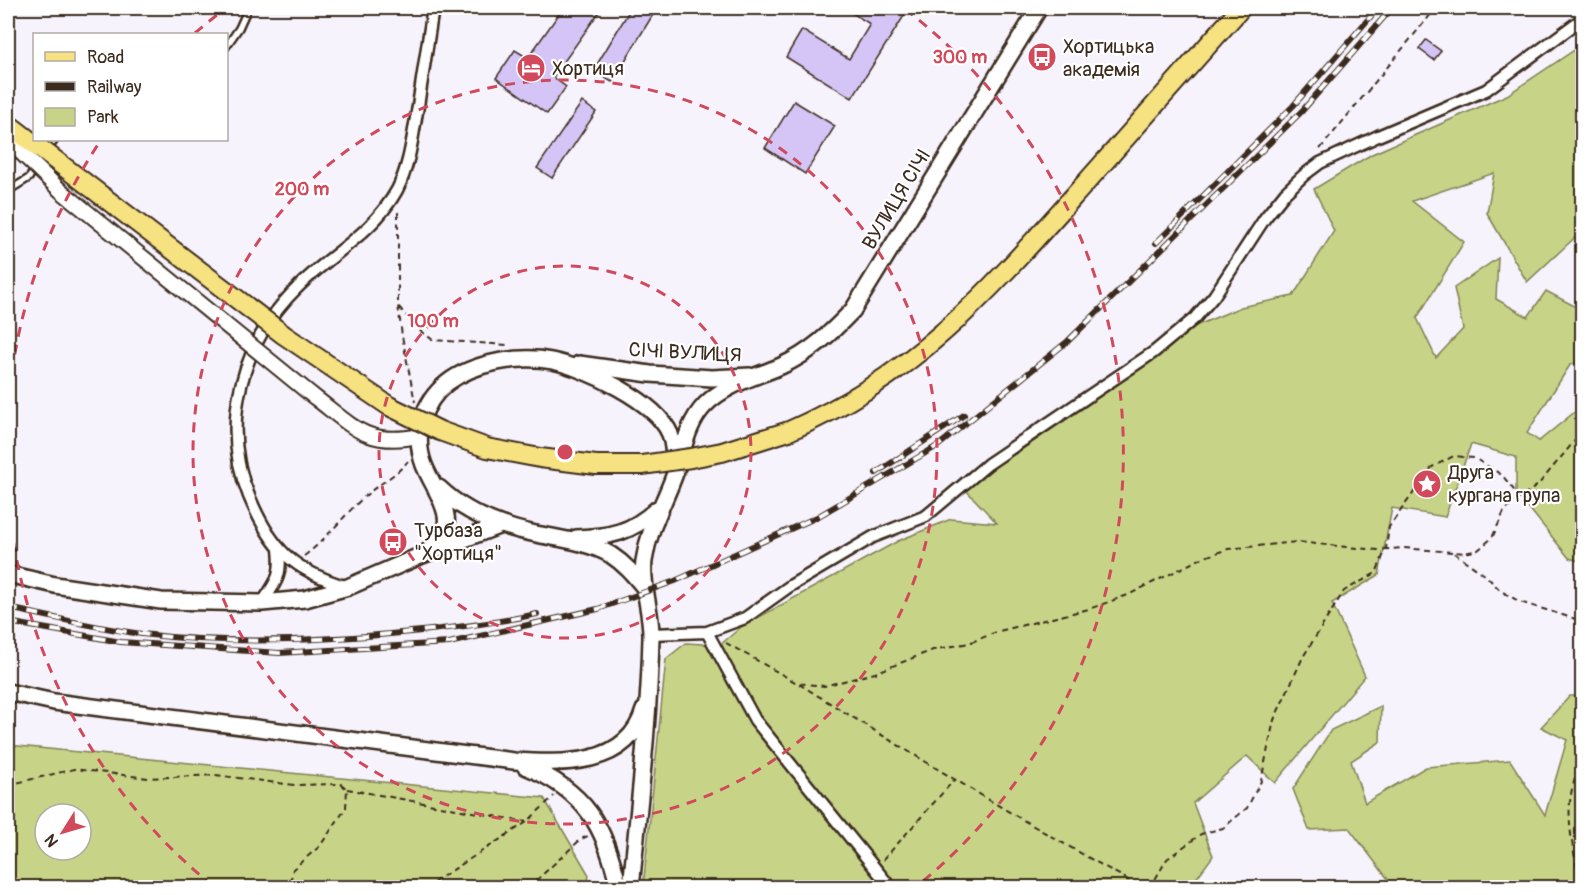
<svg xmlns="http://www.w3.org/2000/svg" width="1590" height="895" viewBox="0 0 1590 895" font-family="Pangolin,sans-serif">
	<rect width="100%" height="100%" fill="#f7f3fd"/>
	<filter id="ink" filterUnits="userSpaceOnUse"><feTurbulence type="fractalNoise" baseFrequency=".0167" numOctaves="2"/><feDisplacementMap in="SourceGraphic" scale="12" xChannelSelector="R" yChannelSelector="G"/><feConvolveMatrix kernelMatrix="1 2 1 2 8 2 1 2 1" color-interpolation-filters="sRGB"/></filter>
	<g filter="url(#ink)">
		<path fill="#c7d488" stroke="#817f53" stroke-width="1.5" fill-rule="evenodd" d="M1582,45V231L1527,282L1487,213L1494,173L1412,201L1464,242L1417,318L1436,358L1463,329L1454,288L1498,258L1496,299L1528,317L1546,291L1582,310V361L1570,365L1527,433L1539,441L1582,406V562L1569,558L1516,492V457L1471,444L1445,517L1392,508L1379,575L1332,603L1365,676L1275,783L1247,756L1193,803L1213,856L1190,887L643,888L666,659L686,643L720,645L741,627L898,541L951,519L997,523L962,486L1174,335L1241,307L1293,296L1334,231L1314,189L1372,154L1507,95Z
			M1570,696H1582V887H1394L1349,828L1309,830L1293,789L1331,730L1381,706L1380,742L1351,761L1365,803L1426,767L1510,760L1545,815L1567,740L1541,727Z
			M8,745L544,798L589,875L587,887H8ZM45,814H81V850H45Z"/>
		<path fill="#d5c5f6" stroke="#3b2a1e" stroke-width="1.5" d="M563,8H602L553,77L566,87L547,114L496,78L515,50L528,58Z
			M631,8H657L612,82L593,71Z
			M844,8H909L852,98L786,57L802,30L849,59L870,24Z
			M1426,40L1441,51L1434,60L1419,49Z
			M794,101L835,126L805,174L765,148Z
			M582,102L596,112L552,178L537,168Z"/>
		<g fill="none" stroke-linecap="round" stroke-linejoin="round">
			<g stroke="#3b2a1e" stroke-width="10">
				<path id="service" d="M226,47L239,28L248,8
					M47,151L55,140
					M8,191L29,178L35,168"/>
			</g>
			<g stroke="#3b2a1e" stroke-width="15">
				<path id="minor" d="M348,587C293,571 271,549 249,496C219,424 242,342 297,288C331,253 372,235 397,190C410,165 413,134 418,106C423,73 428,40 433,8
					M262,603C277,581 282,576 279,549
					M707,632L755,720L891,888
					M651,634L707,632L745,618L790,586L873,537L926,516L988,464L1154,352L1195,318L1214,296L1265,218L1285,193L1304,175L1320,163L1378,136L1486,90L1582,19"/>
			</g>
			<g stroke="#3b2a1e" stroke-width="18">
				<path id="tertiary" d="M313,396C353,426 366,447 419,436"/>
			</g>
			<g stroke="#3b2a1e" stroke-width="20">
				<path id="secondary" d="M579,364L650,374L712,378L750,376
					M439,488C465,513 501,527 536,534C561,539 589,542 611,555C625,564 634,575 644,587
					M576,538C610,537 631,533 657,509
					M429,550C465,523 436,495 424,465C413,435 422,403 447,383C474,362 520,355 552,361C586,368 656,401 670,434C674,445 674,455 674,466
					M8,574L55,585L161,601L262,603L305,599L348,587L420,556L501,525
					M8,692L54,702L514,761C562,764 628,767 644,710
					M525,766C586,791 605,826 619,888
					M631,888C639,804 649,721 651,638C652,612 641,587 644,561C649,527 663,506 674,476C683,452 687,423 705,405C725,384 756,377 781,366C810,353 831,333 853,310L1039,8"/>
			</g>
			<g stroke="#3b2a1e" stroke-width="22">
				<path id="primary" d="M789,431C917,376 991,289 1082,187C1135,127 1188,67 1241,8"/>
			</g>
			<path stroke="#3b2a1e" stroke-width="2" stroke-dasharray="6 4.5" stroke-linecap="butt" d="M1320,149L1436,8
				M398,212V305L402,336L415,402
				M399,307L416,328L433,340L508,345
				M1454,553L1485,575L1501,591L1520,602L1582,621
				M304,556C327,539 343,516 364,497C378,484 396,476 408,461
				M726,643L797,683L824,686L875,673L933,650L969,643L999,631L1089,609L1128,595L1202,558L1228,549L1297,542L1378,550L1403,548L1465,553L1478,550L1492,538L1504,512L1512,504L1538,485L1582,432
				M799,684C912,754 1026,824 1143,888
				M8,785L74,769L149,778L215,775L294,785L341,784L347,789L346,808L320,846L293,869L289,888
				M347,789L527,822
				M883,860L954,780
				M425,888L527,822L554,796
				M528,888L581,839L588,836
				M1150,888L1167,859L1201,834L1223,828L1247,808L1261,781L1274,720L1303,657L1344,591L1376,573L1386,549L1389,527L1432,467L1454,456L1474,458L1502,475L1520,498
				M1582,888C1575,858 1566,825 1571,794C1574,780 1579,767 1582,753"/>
			<use href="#service" stroke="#fff" stroke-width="5"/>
			<use href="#minor" stroke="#fff" stroke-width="10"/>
			<use href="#tertiary" stroke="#fff" stroke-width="14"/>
			<use href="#secondary" stroke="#fff" stroke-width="15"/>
			<use href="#primary" stroke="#f6e281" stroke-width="18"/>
			<g stroke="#3b2a1e" stroke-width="6">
				<path id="rail" d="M1156,243L1293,106L1378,8
					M876,473L964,415
					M8,608C52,617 97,628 142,634C231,645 322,641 411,632C453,628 496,623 537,614
					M8,622L121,642L279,653L449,643L598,609L675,581L817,517L939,445L1068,341L1302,111L1392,8"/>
			</g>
			<use href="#rail" stroke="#fff" stroke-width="4" stroke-dasharray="11" stroke-linecap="butt"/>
			<g stroke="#3b2a1e" stroke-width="18" stroke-linecap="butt">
				<path id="tertiary-bridge" d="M8,140L60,190L313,396"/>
			</g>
			<g stroke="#3b2a1e" stroke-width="22" stroke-linecap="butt">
				<path id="primary-bridge" d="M8,124L284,335L389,406L440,431L487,448L540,458L596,465H642L691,458L722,452L789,431"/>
			</g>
			<use href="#tertiary-bridge" stroke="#fff" stroke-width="14"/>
			<use href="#primary-bridge" stroke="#f6e281" stroke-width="18"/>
		</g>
	</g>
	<g fill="none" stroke="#d1495b" stroke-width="3" stroke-dasharray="10 8">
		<circle cx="565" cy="452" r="186"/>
		<circle cx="565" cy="452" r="372"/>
		<path d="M213 886A559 559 0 0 1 8 496M8 408A559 559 0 0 1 99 143M195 33A559 559 0 0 1 225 9M905 9A559 559 0 0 1 917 886"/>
	</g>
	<defs>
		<g id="bus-disc" transform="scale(1.5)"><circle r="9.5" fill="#d1495b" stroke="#fff"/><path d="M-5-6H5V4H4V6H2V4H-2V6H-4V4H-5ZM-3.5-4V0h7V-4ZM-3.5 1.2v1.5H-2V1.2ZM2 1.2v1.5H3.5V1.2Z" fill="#fff"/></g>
		<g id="hotel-disc" transform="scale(1.5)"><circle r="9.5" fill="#d1495b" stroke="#fff"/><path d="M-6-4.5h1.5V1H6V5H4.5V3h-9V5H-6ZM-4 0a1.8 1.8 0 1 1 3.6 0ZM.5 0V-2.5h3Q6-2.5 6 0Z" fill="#fff"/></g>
		<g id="sight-disc" transform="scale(1.5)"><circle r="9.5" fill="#d1495b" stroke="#fff"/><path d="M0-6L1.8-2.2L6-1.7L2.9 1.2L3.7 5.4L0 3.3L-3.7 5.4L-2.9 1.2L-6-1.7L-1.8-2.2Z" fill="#fff"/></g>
	</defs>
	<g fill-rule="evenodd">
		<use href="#bus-disc" x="1042" y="57"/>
		<use href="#hotel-disc" x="531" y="68"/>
		<use href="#sight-disc" x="1427" y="484"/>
		<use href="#bus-disc" x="393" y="542"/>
	</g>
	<g text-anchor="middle" stroke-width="4.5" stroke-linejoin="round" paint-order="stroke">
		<g font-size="20" fill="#3b2a1e" stroke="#fff" text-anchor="start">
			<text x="1063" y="53">Хортицька<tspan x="1063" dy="23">академія</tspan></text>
			<text x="552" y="75">Хортиця</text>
			<text x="1448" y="479">Друга<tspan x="1448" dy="23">кургана група</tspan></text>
			<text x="414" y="537">Турбаза<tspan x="414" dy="23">"Хортиця"</tspan></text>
		</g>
		<g font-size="20" fill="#3b2a1e" stroke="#fff">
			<text transform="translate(896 199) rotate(-59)" y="7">ВУЛИЦЯ СІЧІ</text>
			<text transform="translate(685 352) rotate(3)" y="7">СІЧІ ВУЛИЦЯ</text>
		</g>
	</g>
	<circle cx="565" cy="452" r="9" fill="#d1495b" stroke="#fff" stroke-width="3"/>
	<g font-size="18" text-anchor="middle" font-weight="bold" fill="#d1495b" stroke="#fff" stroke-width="4.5" stroke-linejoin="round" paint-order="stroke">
		<text x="960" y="63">300 m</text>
		<text x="302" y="195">200 m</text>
		<text x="433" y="327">100 m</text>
	</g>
	<rect width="1590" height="895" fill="none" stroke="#fff" stroke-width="30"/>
	<rect x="15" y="15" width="1560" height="865" fill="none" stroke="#3b2a1e" stroke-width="2" filter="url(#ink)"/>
	<rect x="33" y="33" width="195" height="108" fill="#ffffff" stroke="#b1aaa5" stroke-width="1.5"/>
	<rect x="45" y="52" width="30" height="9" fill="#f6e281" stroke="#b1aaa5" stroke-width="1.5"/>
	<text x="87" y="63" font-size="18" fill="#3b2a1e">Road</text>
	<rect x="45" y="82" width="30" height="9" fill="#3b2a1e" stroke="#b1aaa5" stroke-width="1.5"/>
	<text x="87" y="93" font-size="18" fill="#3b2a1e">Railway</text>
	<rect x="45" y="108" width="30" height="18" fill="#c7d488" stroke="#b1aaa5" stroke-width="1.5"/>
	<text x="87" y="123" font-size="18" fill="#3b2a1e">Park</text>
	<g transform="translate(63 832) rotate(233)"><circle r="28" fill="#ffffff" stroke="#b1aaa5" stroke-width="1.5"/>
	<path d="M0-4.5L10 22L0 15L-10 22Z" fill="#d1495b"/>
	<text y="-9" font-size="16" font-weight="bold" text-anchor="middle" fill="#3b2a1e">N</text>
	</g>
</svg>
